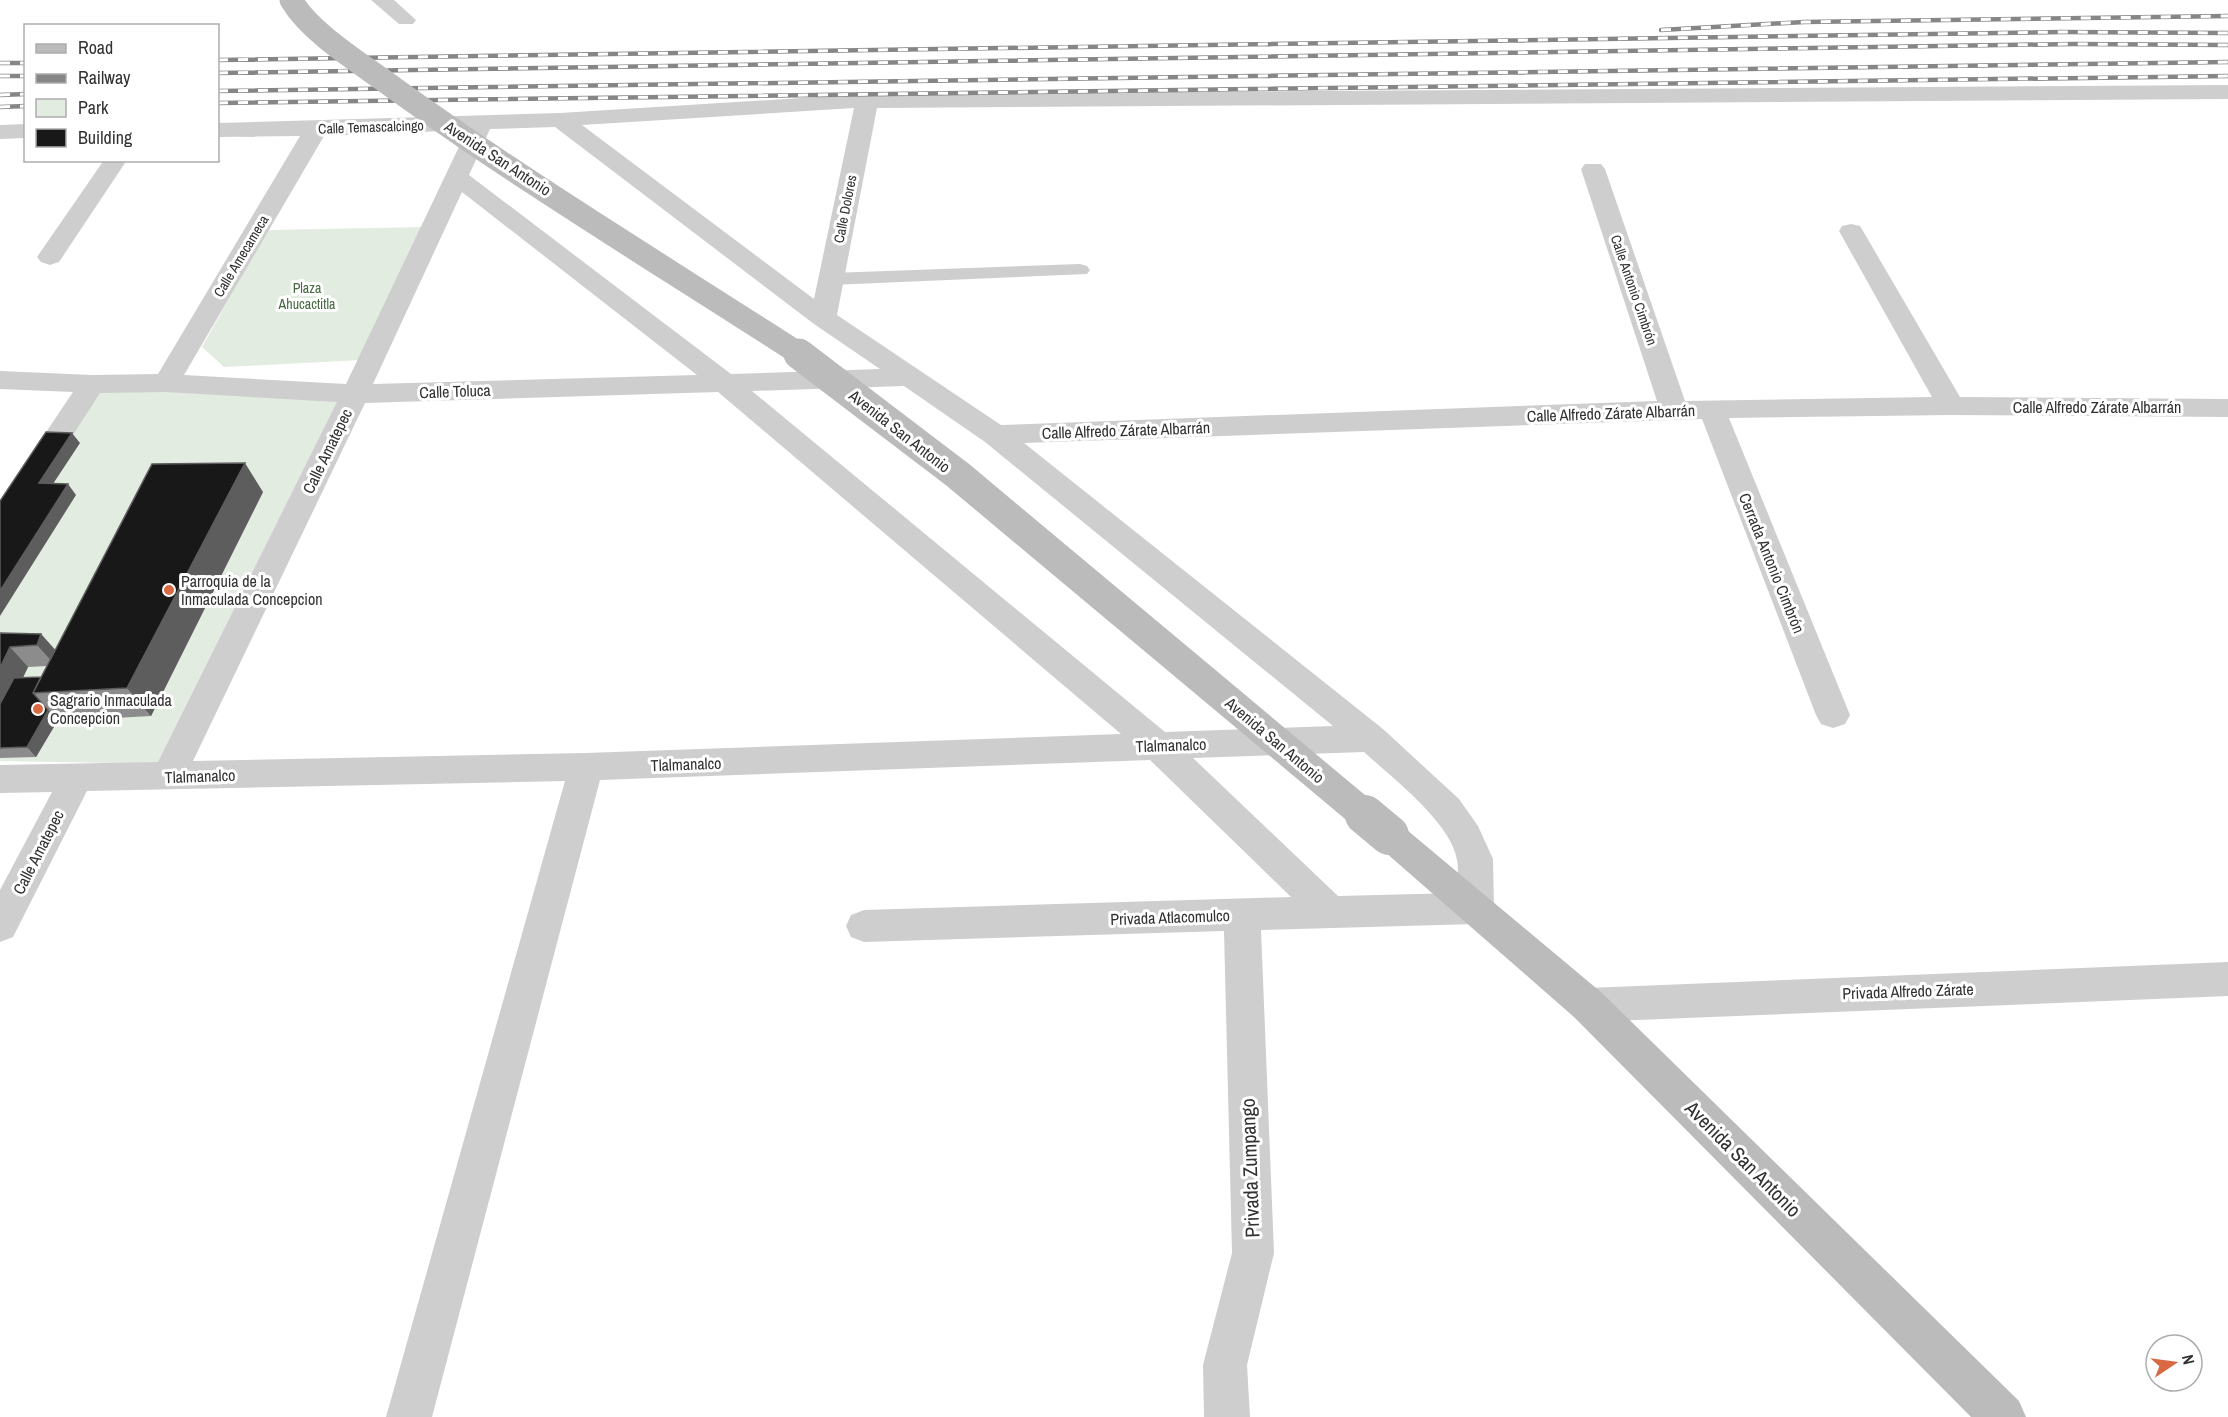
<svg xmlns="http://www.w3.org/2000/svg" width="2228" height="1417" viewBox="0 0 2228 1417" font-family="'Archivo Narrow',sans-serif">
	<rect width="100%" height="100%" fill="#fff"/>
	<path fill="#e2ece0" d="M428,227L362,360L224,367L202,347L267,230Z
		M102,383L341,401L173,764L0,761V533Z"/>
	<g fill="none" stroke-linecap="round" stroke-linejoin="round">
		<path fill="#cecece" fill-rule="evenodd" d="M1080,264L1087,266L1090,270L1087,274L831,285L824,283L821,279L824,275L831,273Z"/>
		<path fill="#cecece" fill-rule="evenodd" d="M371,0H394L416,20L413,24H399Z
			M2228,85V99L877,108L837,315L1001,425L1657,401L1581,169L1585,164H1601L1605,169L1685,401L1932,397L1839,231L1842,226L1851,224L1860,226L1863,231L1960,397L2228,399V417L1951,415L1729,418L1850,715L1845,724L1833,728L1821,724L1816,715L1702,419L1024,443L1383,729L1459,799L1478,826L1493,859L1494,908L1489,919L1476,924L1261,930L1274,1253L1247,1365L1250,1417H1204L1203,1365L1232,1253L1224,931L864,942L851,937L846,926L851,915L864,910L1291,897L1150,760L600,780L432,1417H386L565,781L87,791L13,937L0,942V890L52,792L0,793V765L158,762L337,402L166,392L100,393L11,531L0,535V501L73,392L0,389V371L92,375L158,374L300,136L218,137V123L560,113L867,94ZM854,108L814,299L582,125ZM555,127L814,324L880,369L731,374L469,175L490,129ZM467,130L346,384L184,375L324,136ZM462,192L697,375L373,384ZM904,386L985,442L1333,726L1165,732L752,391ZM718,392L1121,734L586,753L193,761L365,403ZM1364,752C1391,777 1451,822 1457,860C1459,870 1457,882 1458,893L1338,896L1193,758Z
			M26,124V138L0,139V125Z
			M104,160H127L59,262L50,265L41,262L37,257Z
			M2228,962V996L1588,1022L1574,1017L1569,1005L1574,993L1588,988Z"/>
		<path fill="#bbb" fill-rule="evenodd" d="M1389,820L1401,825L1602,993L2019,1401L2026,1417H1971L1574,1017L1377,845L1371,835L1377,825Z"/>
		<g stroke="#868686" stroke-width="4.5">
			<path id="rail" d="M1661,30L1804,22L2228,16
				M218,60L2062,32L2228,33
				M0,63H26
				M218,73L2073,44L2228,45
				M0,76H26
				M218,91L2228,62
				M0,95L26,94
				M218,103L2228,76
				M0,107L26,106"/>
		</g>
		<use href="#rail" stroke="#fff" stroke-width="3" stroke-dasharray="10" stroke-linecap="butt"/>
		<path stroke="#bbb" stroke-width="23" d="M291,0C311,34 362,64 394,88C526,183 665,267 801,355"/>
		<path stroke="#bbb" stroke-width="31" d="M799,354L958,475L1367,817"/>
		<path stroke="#bbb" stroke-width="40" d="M1365,815L1389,835"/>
	</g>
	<path fill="#8c8c8c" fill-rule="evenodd" d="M263,492L151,716L59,721L58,720L36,757L0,758V633L41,634L55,650ZM47,666L41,677H23L28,667Z"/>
	<path fill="#5d5d5d" d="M72,433L80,443L47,493L39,483Z
		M245,463L263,492L151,716L127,688Z
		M68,484L76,495L0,616V591Z
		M41,634L59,654L55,665L37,645Z
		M10,647L28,667L0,727V668Z
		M48,710L58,720L36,757L27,747Z"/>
	<path fill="#181818" stroke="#5d5d5d" stroke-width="1.5" d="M46,432L72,433L39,483L68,484L0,591V501Z
		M245,463L127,688L33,693L152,464Z
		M0,633L41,634L37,645L10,647L0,668Z
		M41,677L33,693L48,710L27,747L0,748V704L14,678Z"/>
	<g fill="#d86942" stroke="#fff" stroke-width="2">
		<circle cx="169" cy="590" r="6"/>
		<circle cx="38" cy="709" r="6"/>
	</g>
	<g text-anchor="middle" stroke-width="6" stroke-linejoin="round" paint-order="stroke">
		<g font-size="14" fill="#313131" stroke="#fff">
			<text transform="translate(371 127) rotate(-2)" y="5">Calle Temascalcingo</text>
			<text transform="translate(845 209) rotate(-79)" y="5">Calle Dolores</text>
			<text transform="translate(241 256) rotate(-59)" y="5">Calle Amecameca</text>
			<text transform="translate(1634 290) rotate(71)" y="5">Calle Antonio Cimbrón</text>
		</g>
		<g font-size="14" fill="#466941" stroke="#fff">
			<text x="307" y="293">Plaza<tspan x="307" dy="16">Ahucactitla</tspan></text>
		</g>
		<g font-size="16" fill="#313131" stroke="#fff">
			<text transform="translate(498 158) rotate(33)" y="6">Avenida San Antonio</text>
			<text transform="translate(455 391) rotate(-2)" y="6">Calle Toluca</text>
			<text x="2097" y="413">Calle Alfredo Zárate Albarrán</text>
			<text transform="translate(1611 413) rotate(-2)" y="6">Calle Alfredo Zárate Albarrán</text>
			<text transform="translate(1126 430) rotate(-2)" y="6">Calle Alfredo Zárate Albarrán</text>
			<text transform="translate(900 431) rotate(38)" y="6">Avenida San Antonio</text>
			<text transform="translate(327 451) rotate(-64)" y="6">Calle Amatepec</text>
			<text transform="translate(1772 563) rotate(68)" y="6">Cerrada Antonio Cimbrón</text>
			<text transform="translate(1275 740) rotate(40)" y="6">Avenida San Antonio</text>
			<text transform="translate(1171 745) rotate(-2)" y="6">Tlalmanalco</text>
			<text transform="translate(686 764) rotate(-2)" y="6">Tlalmanalco</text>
			<text transform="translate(200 776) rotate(-2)" y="6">Tlalmanalco</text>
			<text transform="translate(38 852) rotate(-63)" y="6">Calle Amatepec</text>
			<text transform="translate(1170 917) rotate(-2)" y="6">Privada Atlacomulco</text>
			<text transform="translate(1908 991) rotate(-2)" y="6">Privada Alfredo Zárate</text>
		</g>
		<g font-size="16" fill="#313131" stroke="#fff" text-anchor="start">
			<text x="181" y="587">Parroquia de la<tspan x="181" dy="18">Inmaculada Concepcion</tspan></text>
			<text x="50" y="706">Sagrario Inmaculada<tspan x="50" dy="18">Concepcion</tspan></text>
		</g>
		<g font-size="20" fill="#313131" stroke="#fff">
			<text transform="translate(1743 1159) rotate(45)" y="7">Avenida San Antonio</text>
			<text transform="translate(1250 1168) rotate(-92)" y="7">Privada Zumpango</text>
		</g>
	</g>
	<rect x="24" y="24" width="195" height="138" fill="#ffffff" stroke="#adadad" stroke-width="1.5"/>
	<rect x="36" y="44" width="30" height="9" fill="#bbbbbb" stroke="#adadad" stroke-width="1.5"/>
	<text x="78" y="54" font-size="18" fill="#313131">Road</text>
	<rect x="36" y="74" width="30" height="9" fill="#868686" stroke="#adadad" stroke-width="1.5"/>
	<text x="78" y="84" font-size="18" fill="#313131">Railway</text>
	<rect x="36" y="99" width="30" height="18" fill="#e2ece0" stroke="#adadad" stroke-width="1.5"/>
	<text x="78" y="114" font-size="18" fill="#313131">Park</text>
	<rect x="36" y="129" width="30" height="18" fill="#181818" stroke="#adadad" stroke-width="1.5"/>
	<text x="78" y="144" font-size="18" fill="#313131">Building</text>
	<g transform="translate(2174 1363) rotate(77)"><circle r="28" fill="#ffffff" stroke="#adadad" stroke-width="1.5"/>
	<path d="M0-4.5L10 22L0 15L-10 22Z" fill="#d86942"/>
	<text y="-9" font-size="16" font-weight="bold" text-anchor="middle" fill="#313131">N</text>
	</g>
</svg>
